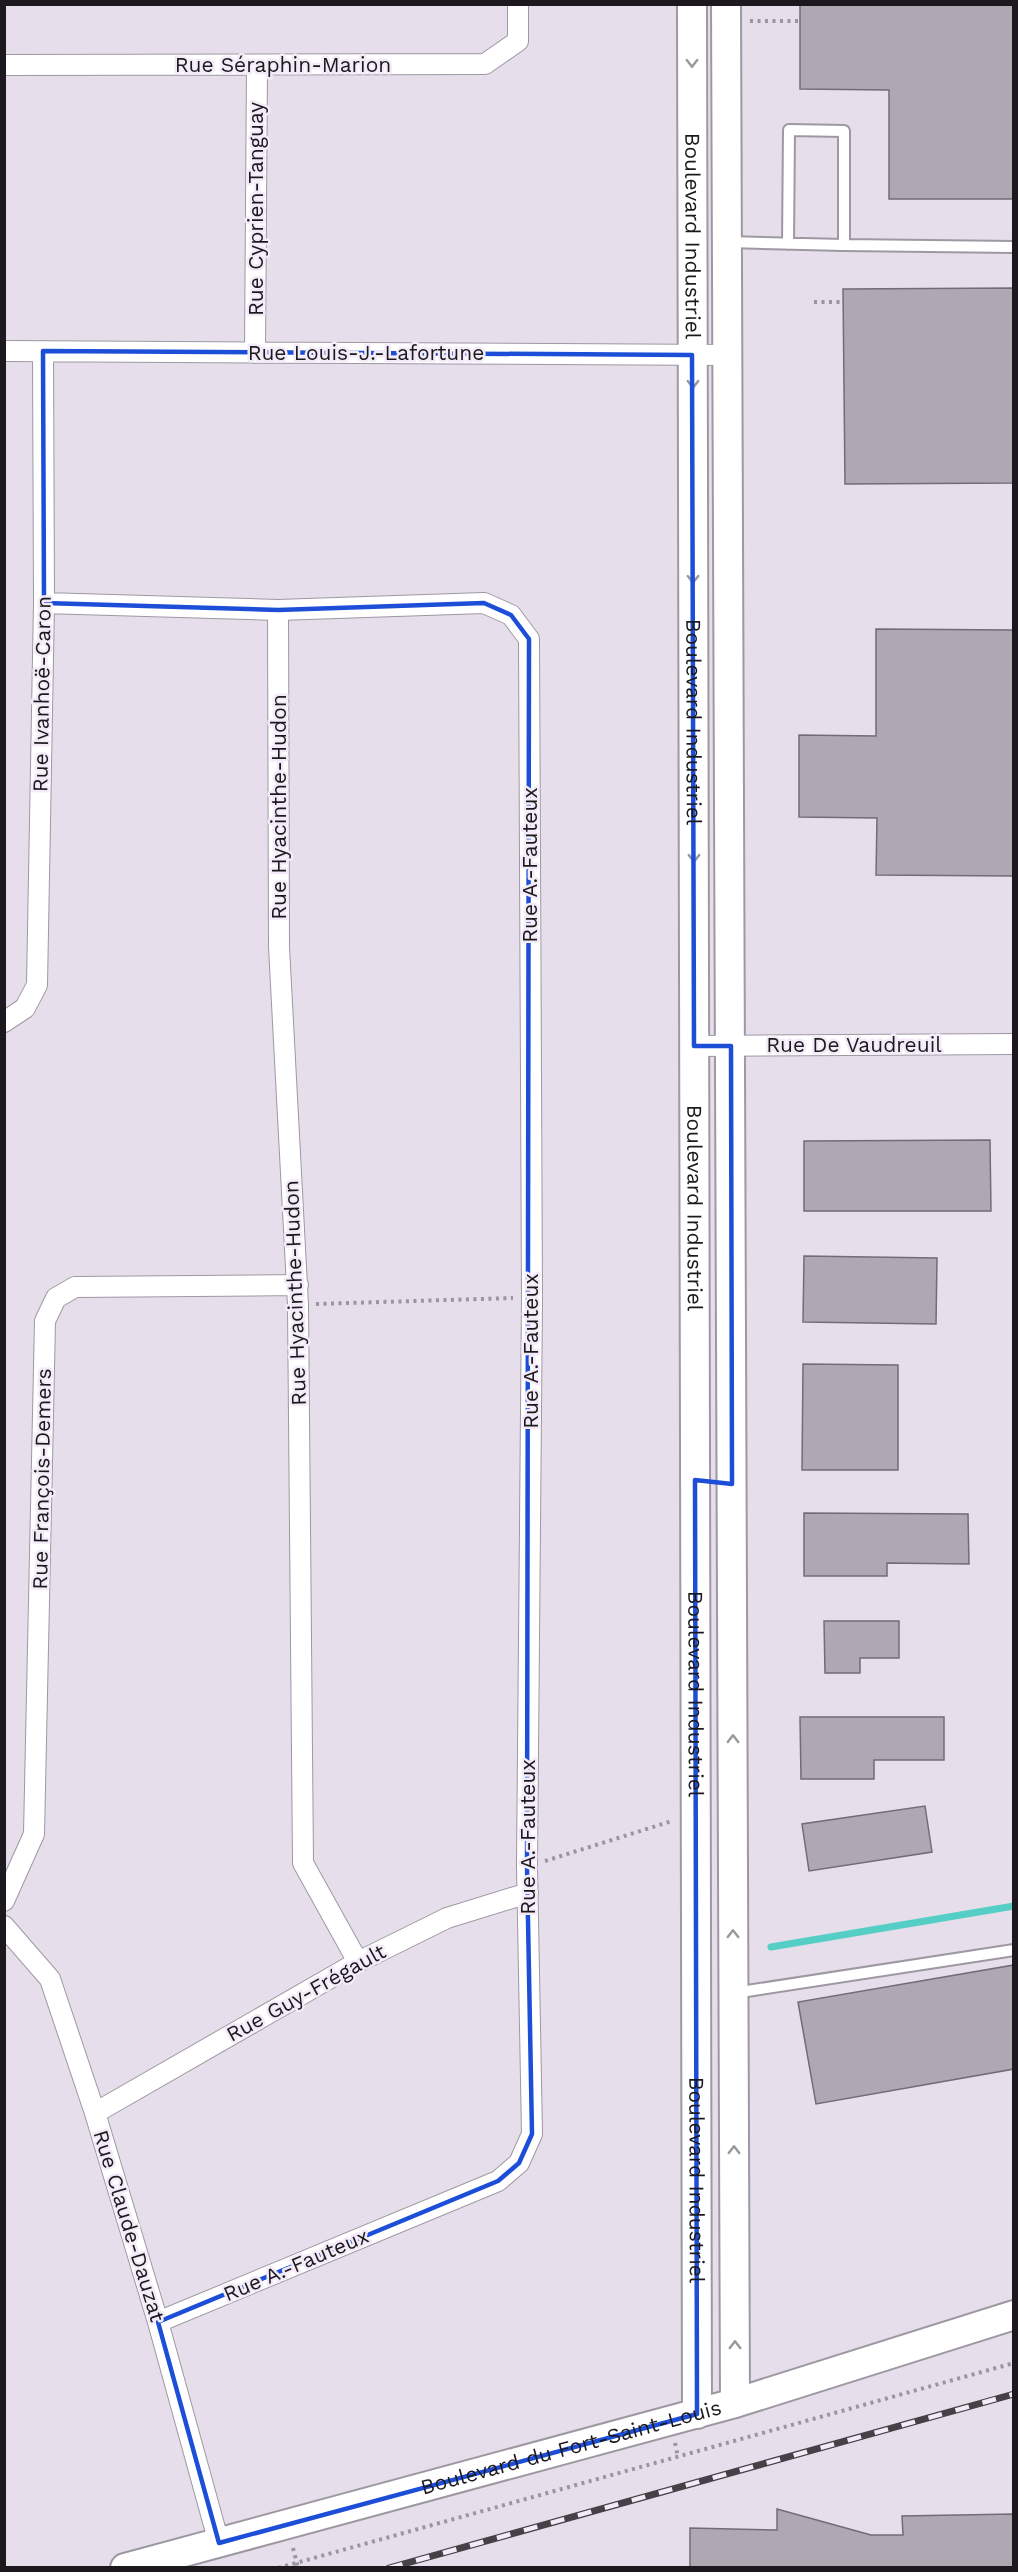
<svg xmlns="http://www.w3.org/2000/svg" width="1018" height="2572" viewBox="0 0 1018 2572" font-family="'Work Sans',sans-serif">
	<rect width="100%" height="100%" fill="#e6dfeb"/>
	<g fill="none" stroke-linecap="round" stroke-linejoin="round">
		<path stroke="#55cfc6" stroke-width="7" d="M771,1947L1014,1906"/>
	</g>
	<path fill="#afa8b3" stroke="#726c76" stroke-width="1.5" d="M800,4H1014V199H889V90L800,89Z
		M1014,288V483L845,484L843,289Z
		M876,629L1014,630V876L876,875L877,818L799,817V735L876,736Z
		M990,1140L991,1211H804V1141Z
		M804,1256L937,1258L936,1324L803,1322Z
		M803,1364L898,1365V1470H802Z
		M804,1513L968,1514L969,1564L887,1563V1576H804Z
		M824,1621H899V1658H860V1673H825Z
		M800,1717H944V1760H874V1779H801Z
		M925,1806L932,1852L809,1871L802,1824Z
		M1014,1965V2069L816,2104L798,2002Z
		M777,2509L871,2535H903L902,2516L1014,2514V2568H690V2528L777,2530Z"/>
	<g fill="none" stroke-linecap="round" stroke-linejoin="round">
		<g stroke="#9e98a3" stroke-width="14">
			<path id="lane" d="M728,242L844,245
				M788,244L789,130L844,131V245L1014,247
				M734,1993L1014,1950"/>
		</g>
		<g stroke="#9e98a3" stroke-width="22">
			<path id="street" d="M4,65L485,64L518,41V4
				M4,351L728,355
				M255,353L257,65
				M44,603L278,610L484,603L511,615L529,639L532,1298L527,1866L532,2134L519,2163L498,2181L158,2322
				M278,610L279,947L298,1305L303,1863L358,1962
				M4,1022L25,1008L37,985L44,603L43,351
				M694,1046L1014,1044
				M4,1901L34,1834L45,1321L56,1298L75,1287L298,1285
				M4,1926L50,1979L95,2113L158,2322L219,2543
				M95,2113L358,1962L447,1918L528,1893"/>
		</g>
		<g stroke="#9e98a3" stroke-width="32">
			<g id="secondary">
				<path id="s1" d="M692,4L697,2414"/>
				<path d="M726,4L735,2403"/>
				<path id="s2" d="M125,2568L735,2403L1014,2315"/>
			</g>
		</g>
		<path stroke="#9a959e" stroke-width="4" stroke-dasharray="3 4.5" stroke-linecap="butt" d="M750,21H800
			M814,302H843
			M316,1304L513,1298
			M545,1861L672,1821
			M675,2443L678,2457
			M293,2548L298,2568
			M278,2568L1014,2363"/>
		<use href="#lane" stroke="#fff" stroke-width="10"/>
		<use href="#street" stroke="#fff" stroke-width="20"/>
		<use href="#secondary" stroke="#fff" stroke-width="28"/>
		<g stroke="#454147" stroke-width="7">
			<path id="rail" d="M389,2568L1014,2394"/>
		</g>
		<use href="#rail" stroke="#f3ecf8" stroke-width="4.5" stroke-dasharray="14" stroke-linecap="butt"/>
	</g>
	<defs><path id="oneway-chevron" d="M-2-3.5L2.5 0L-2 3.5" fill="none" stroke-width="1.6" stroke-linecap="round" stroke-linejoin="round" transform="scale(1.5)"/></defs>
	<g stroke="#99989a">
		<use href="#oneway-chevron" transform="translate(692 63) rotate(90)"/>
		<use href="#oneway-chevron" transform="translate(693 384) rotate(90)"/>
		<use href="#oneway-chevron" transform="translate(693 579) rotate(90)"/>
		<use href="#oneway-chevron" transform="translate(694 858) rotate(90)"/>
		<use href="#oneway-chevron" transform="translate(733 1739) rotate(-90)"/>
		<use href="#oneway-chevron" transform="translate(733 1934) rotate(-90)"/>
		<use href="#oneway-chevron" transform="translate(734 2150) rotate(-90)"/>
		<use href="#oneway-chevron" transform="translate(735 2345) rotate(-90)"/>
	</g>
	<path fill="none" stroke="#1d4ed8" stroke-width="4.5" stroke-linejoin="round" d="M43,351L692,355L694,1046H731L732,1484L695,1480L697,2414L219,2543L158,2322L498,2181L519,2163L532,2134L527,1866L529,639L511,615L484,603L278,610L44,603Z"/>
	<g text-anchor="middle" stroke-width="5" stroke-linejoin="round" paint-order="stroke">
		<g font-size="21" fill="#1c191e" stroke="#f3ecf8">
			<text x="283" y="72">Rue Séraphin-Marion</text>
			<text transform="translate(256 209) rotate(-90)" y="7">Rue Cyprien-Tanguay</text>
			<text dy="7" stroke="none"><textPath href="#s1" startOffset="232">Boulevard Industriel</textPath></text>
			<text x="366" y="360">Rue Louis-J.-Lafortune</text>
			<text transform="translate(42 694) rotate(-89)" y="7">Rue Ivanhoë-Caron</text>
			<text dy="7" stroke="none"><textPath href="#s1" startOffset="718">Boulevard Industriel</textPath></text>
			<text transform="translate(279 807) rotate(-90)" y="7">Rue Hyacinthe-Hudon</text>
			<text transform="translate(530 865) rotate(-90)" y="7">Rue A.-Fauteux</text>
			<text x="854" y="1052">Rue De Vaudreuil</text>
			<text dy="7" stroke="none"><textPath href="#s1" startOffset="1204">Boulevard Industriel</textPath></text>
			<text transform="translate(295 1293) rotate(-92)" y="7">Rue Hyacinthe-Hudon</text>
			<text transform="translate(531 1351) rotate(-90)" y="7">Rue A.-Fauteux</text>
			<text transform="translate(42 1479) rotate(-89)" y="7">Rue François-Demers</text>
			<text dy="7" stroke="none"><textPath href="#s1" startOffset="1690">Boulevard Industriel</textPath></text>
			<text transform="translate(528 1837) rotate(-90)" y="7">Rue A.-Fauteux</text>
			<text transform="translate(306 1993) rotate(-29)" y="7">Rue Guy-Frégault</text>
			<text dy="7" stroke="none"><textPath href="#s1" startOffset="2176">Boulevard Industriel</textPath></text>
			<text transform="translate(129 2226) rotate(73)" y="7">Rue Claude-Dauzat</text>
			<text transform="translate(296 2265) rotate(-23)" y="7">Rue A.-Fauteux</text>
			<text dy="7" stroke="none"><textPath href="#s2" startOffset="462">Boulevard du Fort-Saint-Louis</textPath></text>
		</g>
	</g>
	<rect width="1018" height="2572" fill="none" stroke="#1c191e" stroke-width="12"/>
</svg>
